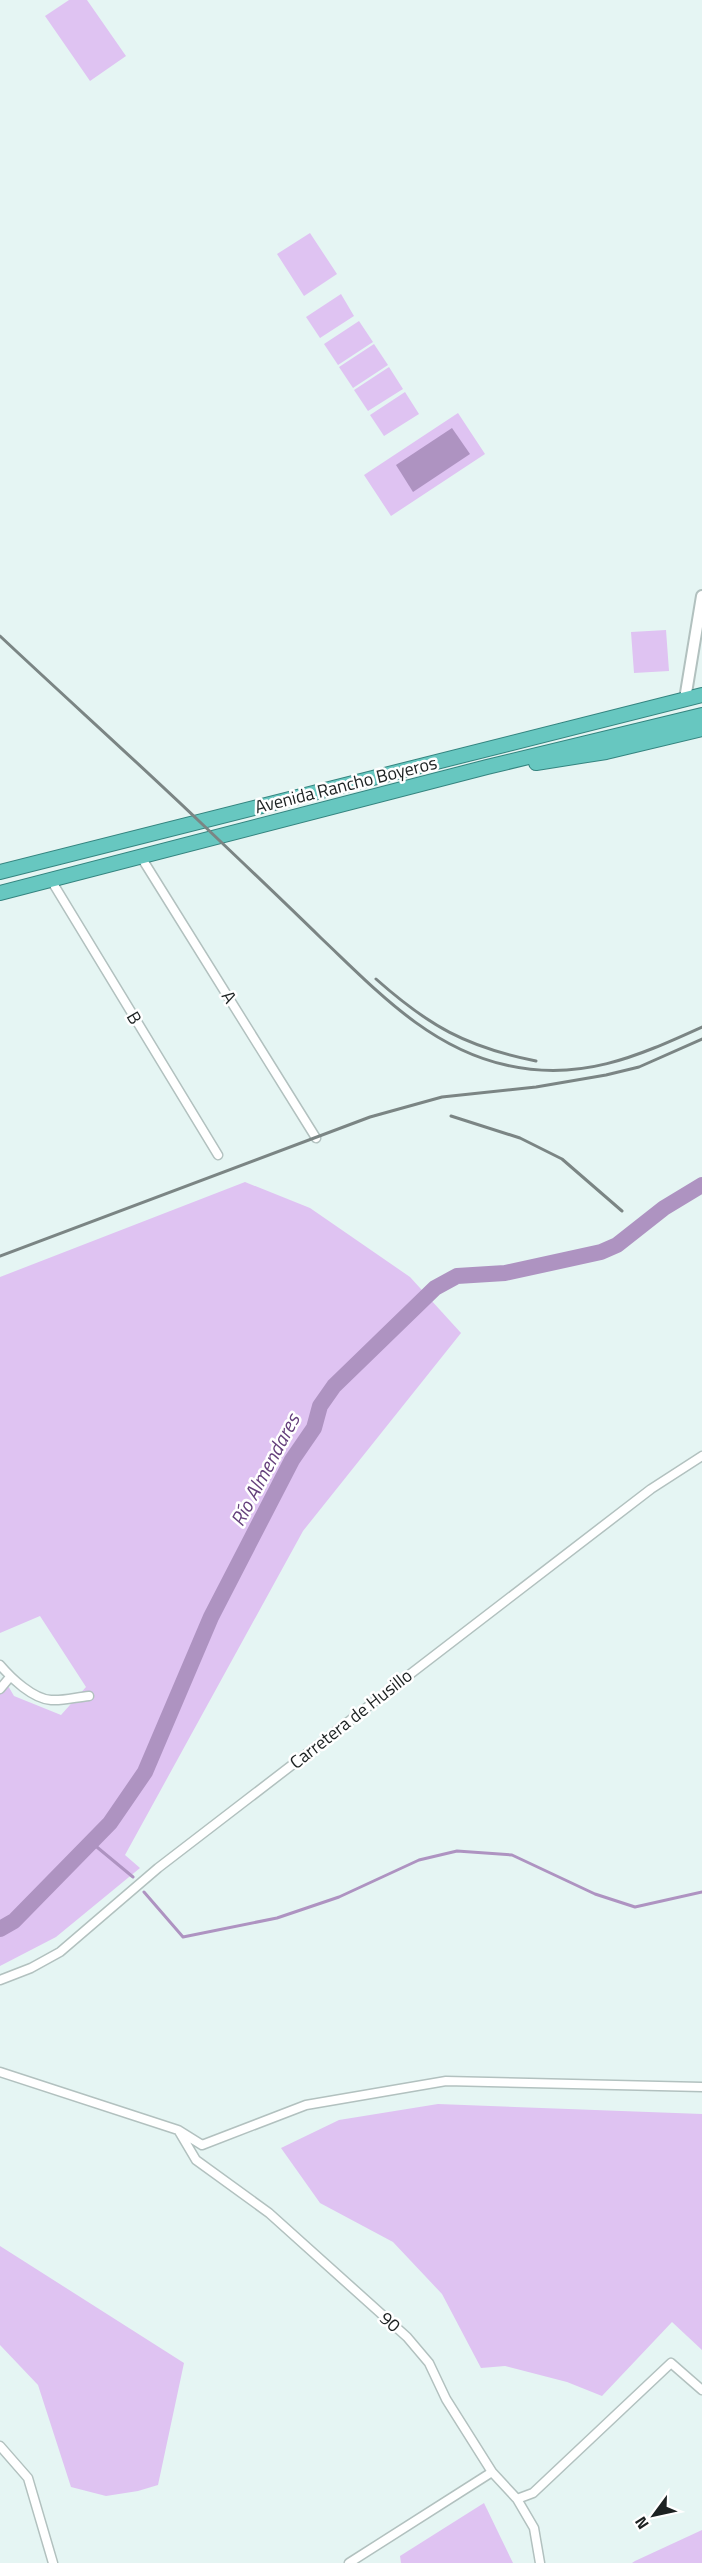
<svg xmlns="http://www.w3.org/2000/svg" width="702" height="2563" viewBox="0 0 702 2563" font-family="'Titillium Web',sans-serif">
	<rect width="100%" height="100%" fill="#e5f5f3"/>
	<path fill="#dfc3f2" d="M69,0H87L126,56L90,81L45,16Z
		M310,233L337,274L304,296L277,254Z
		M341,294L354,316L320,338L306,317Z
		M359,321L373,342L338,365L324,344Z
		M374,344L388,365L353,388L339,367Z
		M389,367L403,389L368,411L354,390Z
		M405,392L419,414L384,436L370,415Z
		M458,413L485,454L391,516L364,475Z
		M666,630L669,671L634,673L631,632Z
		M245,1182L310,1208L410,1277L461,1333L303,1531L125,1855L140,1868L56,1937L0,1966V1683L4,1679L14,1696L61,1715L86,1687L40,1616L0,1633V1277Z
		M438,2104L702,2114V2350L672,2322L602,2396L567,2382L505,2366L481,2368L442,2294L393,2242L320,2203L281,2148L339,2120Z
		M0,2246L184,2363L158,2485L138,2491L106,2496L71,2487L38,2385L0,2345Z
		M484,2503L513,2563H401L400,2556Z
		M702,2530V2563H632L635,2561Z"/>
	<path fill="#ae93c1" d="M452,428L470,454L413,492L396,465Z"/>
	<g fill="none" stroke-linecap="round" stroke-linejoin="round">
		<path stroke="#ae93c1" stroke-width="3" d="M92,1843L133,1877
			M144,1892L183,1937L277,1918L339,1897L419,1860L457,1851L512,1855L595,1894L635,1907L702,1892"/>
		<path stroke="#ae93c1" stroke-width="16" d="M0,1929L14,1921L110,1823L145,1772L211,1617L292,1460L314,1428L320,1406L334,1386L435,1288L457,1276L505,1273L601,1252L617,1245L664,1208L702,1185"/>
		<g stroke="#b2c1bf" stroke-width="11">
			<path id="minor" d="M141,857L316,1138
				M51,880L218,1155
				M0,1665C11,1678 33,1699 51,1700C63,1701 77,1697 89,1696
				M0,1689L10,1677
				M0,1980L31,1968L60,1952L158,1868L651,1489L702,1456
				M0,2072L178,2130L202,2145L306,2105L446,2081L702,2087
				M180,2133L196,2160L269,2213L407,2337L429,2363L446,2399L492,2472L517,2499L534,2528L540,2563
				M0,2446L28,2478L53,2563
				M517,2499L533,2493L671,2363L702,2390
				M349,2563L492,2472"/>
		</g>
		<g stroke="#b2c1bf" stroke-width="14">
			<path id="tertiary" d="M685,699L702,596"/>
		</g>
		<g stroke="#34847f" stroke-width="16">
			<path id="trunk" d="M536,763L606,752L702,729
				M0,872L702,695
				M0,893L487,767L702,715"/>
		</g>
		<use href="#minor" stroke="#fff" stroke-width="8"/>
		<use href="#tertiary" stroke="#fff" stroke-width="10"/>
		<use href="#trunk" stroke="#67c7c0" stroke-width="14"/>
		<path stroke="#7b8584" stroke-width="3" d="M0,636C66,698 134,759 200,822C240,860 281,899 321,938C376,990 429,1048 506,1065C580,1082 636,1057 702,1027
			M376,979C429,1026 466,1047 536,1061
			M451,1116L520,1138L562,1159L622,1211
			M0,1256L370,1117L442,1097L536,1087L606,1075L639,1067L702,1039"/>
	</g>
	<g text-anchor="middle" stroke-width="5" stroke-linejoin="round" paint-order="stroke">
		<g font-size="18" fill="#1c2121" stroke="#fff">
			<text transform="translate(346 785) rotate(-14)" y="6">Avenida Rancho Boyeros</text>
			<text transform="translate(229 997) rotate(58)" y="6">A</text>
			<text transform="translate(134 1018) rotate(59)" y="6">B</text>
			<text transform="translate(351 1719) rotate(-38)" y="6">Carretera de Husillo</text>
			<text transform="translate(390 2322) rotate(41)" y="6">90</text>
		</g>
		<g font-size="20" font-style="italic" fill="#65407c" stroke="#fff">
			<text transform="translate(265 1470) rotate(-62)" y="7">Río Almendares</text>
		</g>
	</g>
	<g transform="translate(654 2515) rotate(237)" stroke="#ffffff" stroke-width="4.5" paint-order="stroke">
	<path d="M0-4.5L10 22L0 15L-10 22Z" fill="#1c2121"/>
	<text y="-9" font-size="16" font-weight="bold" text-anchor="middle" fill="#1c2121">N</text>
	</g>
</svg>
